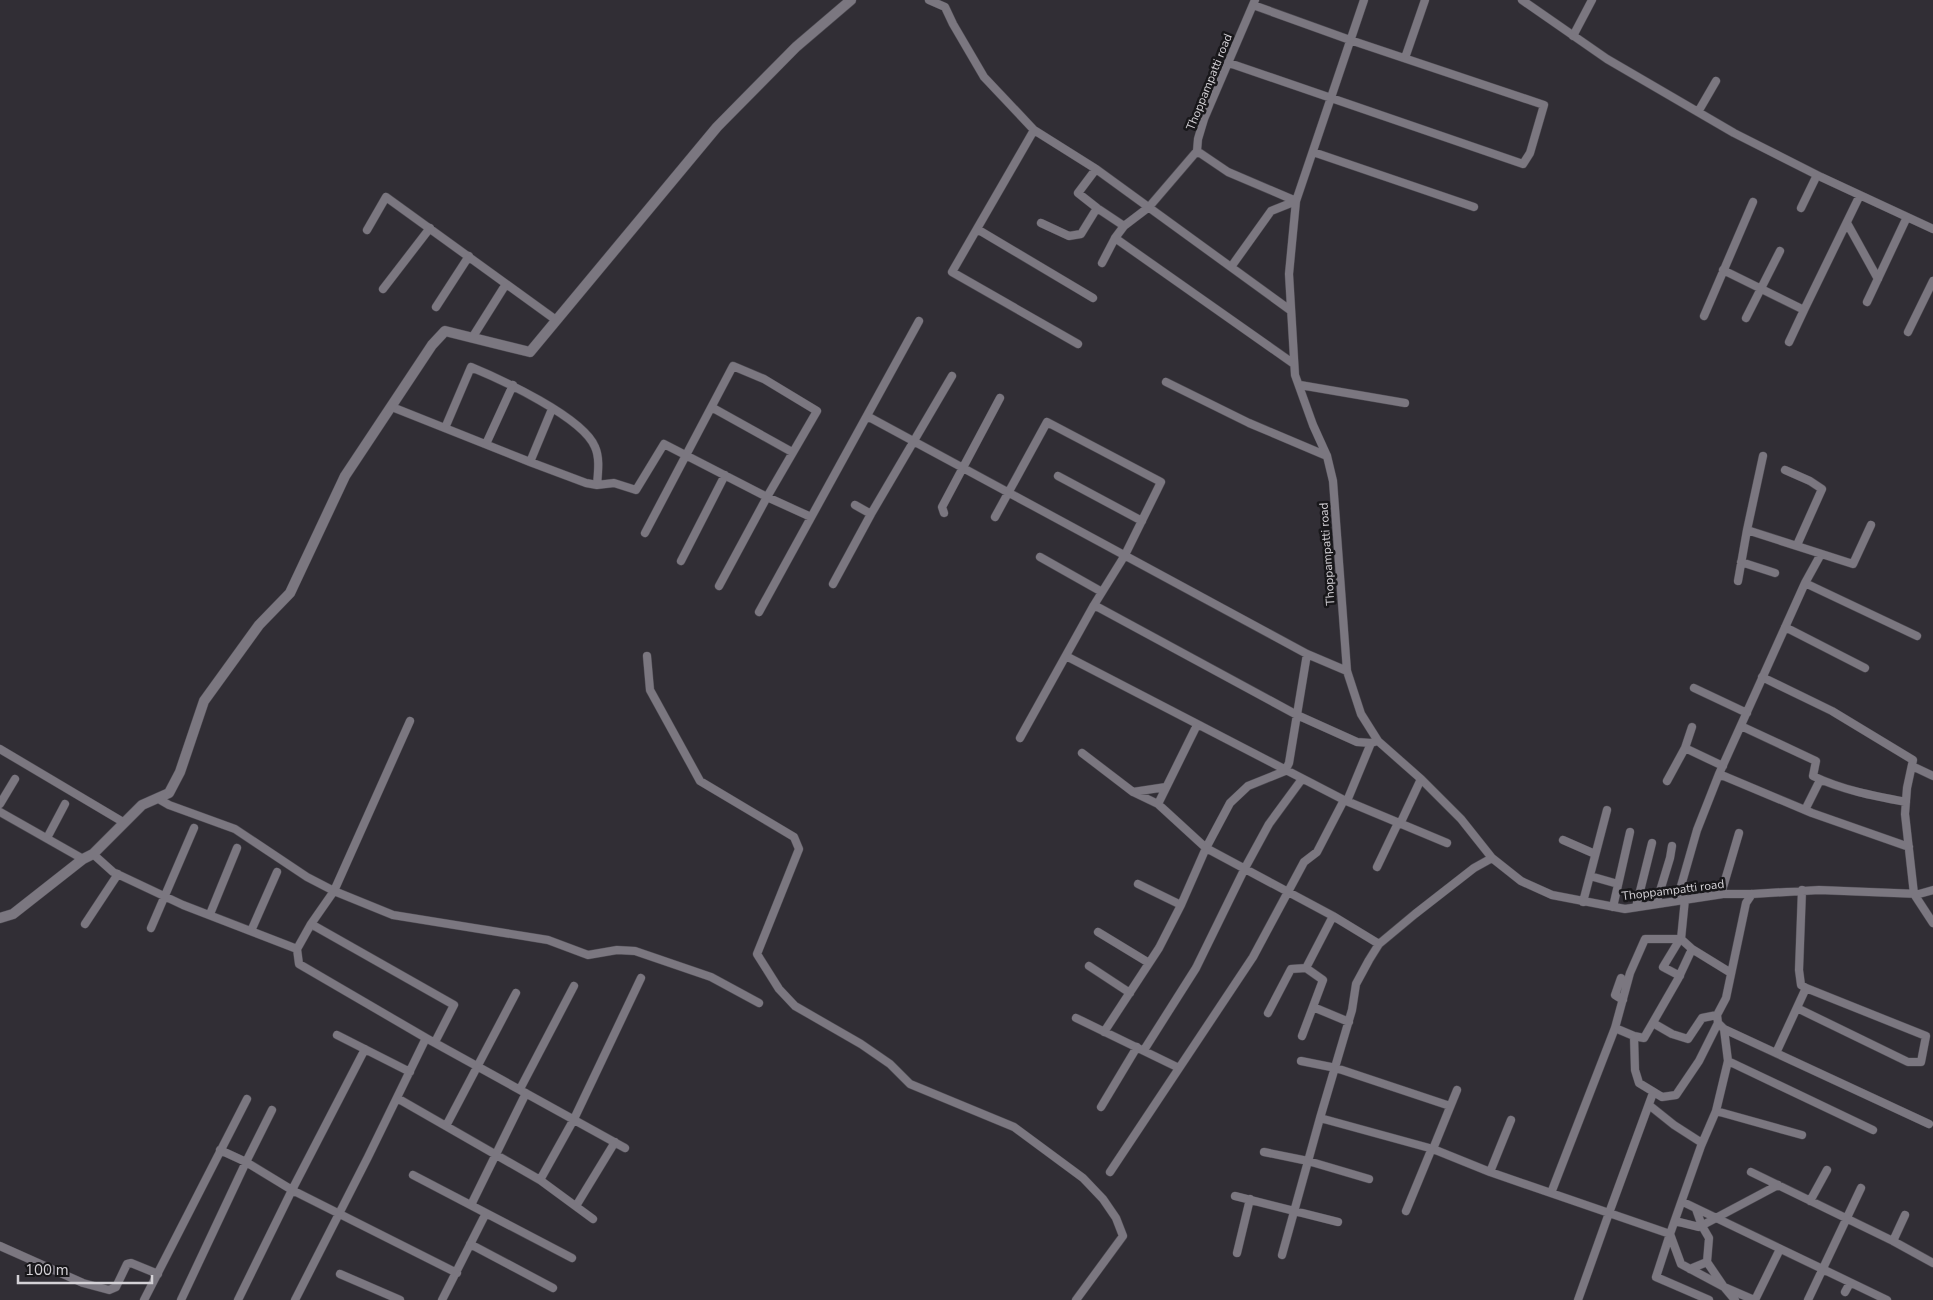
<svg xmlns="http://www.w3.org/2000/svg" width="1933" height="1300" viewBox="0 0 1933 1300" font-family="'Nunito Sans',sans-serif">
	<rect width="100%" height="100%" fill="#312e35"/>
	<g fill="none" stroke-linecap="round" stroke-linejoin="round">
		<g stroke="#4d4a51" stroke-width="9">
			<path id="minor" d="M929,0L945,7L953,24L984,77L1034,130
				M1255,0L1204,119L1198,139L1197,151L1228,172L1296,201L1289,274L1295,375L1313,425L1327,456L1333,481L1347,671L1361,714L1378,741L1421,779L1461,819L1492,858L1521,881L1552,895L1625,909L1723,894H1752L1819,890L1919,894L1933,890
				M1522,0L1607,59L1734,133L1821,177L1933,229
				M1573,36L1592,0
				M1405,58L1425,0
				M1229,63L1523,164L1530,153L1544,105L1350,40L1253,5
				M1698,112L1716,81
				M1313,152L1474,207
				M1096,169L1078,193L1097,208L1124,226L1115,238L1294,364
				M1801,208L1817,175
				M1041,223L1069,236L1081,234L1097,208
				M1847,223L1878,279
				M1124,226L1149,207L1197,151
				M977,229L1093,298
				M367,230L386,197L556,320
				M1102,263L1115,238
				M1231,267L1271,211L1296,201L1364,0
				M1723,270L1804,310L1860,195
				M383,289L430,228
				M1867,302L1907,217
				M436,307L469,256
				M1704,316L1753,202
				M1746,318L1780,251
				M1908,332L1933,281
				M472,338L506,284
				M1789,342L1804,310
				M1078,344L952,272L1034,130L1096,169L1290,310
				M1166,382L1249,423L1327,456
				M1300,385L1405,403
				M392,407L530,462L586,483L597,485L614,483L636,490L664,444L767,497L811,517
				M713,408L792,452
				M867,416L1307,654L1347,671
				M445,428L471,367C500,379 583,417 595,447C600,458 598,472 597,485
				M486,444L513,385
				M1763,456L1747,530L1853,564L1871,525
				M530,462L552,409
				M1785,470L1810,481L1822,489L1797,545
				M1058,476L1142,521
				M855,505L871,514
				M944,513L942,507L1000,398
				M995,517L1047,422L1161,482L1125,555L1094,605L1020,738
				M645,533L733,366L764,379L817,411L767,497L719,586
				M1040,557L1102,592
				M681,561L725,475
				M1741,562L1775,573
				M1738,581L1747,530
				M1805,583L1917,636
				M833,584L871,514L952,376
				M1094,605L1297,715L1357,742L1371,743L1378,741
				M759,612L919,321
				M1785,627L1865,668
				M647,656L650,690L700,781L794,837L799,849L757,954L779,989L795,1006L861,1044L890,1064L910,1084L1014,1127L1083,1178L1103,1199L1116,1218L1123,1236L1076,1300
				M1066,656L1344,800L1447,843
				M1762,677L1832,711L1913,760L1907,788L1905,814L1914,894L1933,923
				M1694,688L1747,713
				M1741,726L1816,761L1813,776C1842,790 1874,796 1906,802
				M1685,748L1723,766
				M0,749L123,822
				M1082,753L1133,792L1158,804L1206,848L1333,916L1379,944
				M1912,766L1933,776
				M1719,774L1812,813L1909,847
				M1667,781L1685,748L1692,727
				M1133,792L1166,787
				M157,798L169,805L235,829L307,877L334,891L393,915L548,940L588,955L617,950L635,951L711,977L759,1003
				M1347,801L1371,743
				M0,804L15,779
				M1158,804L1197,725
				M1805,810L1820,780
				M0,812L83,859
				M1400,824L1421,779
				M47,838L65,804
				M1563,840L1595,854
				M93,854L113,872L183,905L297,949
				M1492,858L1474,868L1415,914L1379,944L1369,960L1356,984L1352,1010L1320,1118L1433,1149L1490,1172L1609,1213L1653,1093
				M1377,867L1398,823
				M1590,876L1618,884
				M1138,884L1181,905
				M1721,894L1739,833
				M1677,900L1697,830L1719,774L1805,583L1821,554
				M1583,902L1607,810
				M1656,904L1670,858L1672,846
				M1613,907L1630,832
				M1636,907L1652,843
				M210,914L237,848
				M85,924L118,874
				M311,924L334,891L410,721
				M151,928L194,828
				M251,931L277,872
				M1098,932L1149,963
				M1681,939L1692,949L1678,979L1644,1038L1634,1036L1635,1070L1639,1083L1662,1097L1676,1095L1699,1061L1718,1023
				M1692,949L1731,973
				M1089,966L1130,993
				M1306,968L1333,916
				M1680,976L1663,967L1680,939
				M1621,978L1615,995L1623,1000
				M1313,1007L1349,1022
				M1797,1008L1908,1062H1921L1926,1036L1806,988L1801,985L1799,970L1802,890
				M1268,1013L1291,969L1306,968L1323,980L1302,1036
				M1076,1018L1179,1068
				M1653,1023L1672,1034L1688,1039L1702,1018L1717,1015
				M1615,1028L1634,1036
				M1724,1029L1929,1124
				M1104,1032L1159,948L1181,905L1206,848L1230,803L1248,786L1285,771L1289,763L1307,654
				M337,1035L410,1072
				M426,1038L299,964L297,949L311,924L454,1005L435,1042
				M1144,1050L1196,968L1245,868L1269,824L1302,779
				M1776,1053L1806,988
				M1301,1061L1336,1068L1450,1106
				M1728,1061L1873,1130
				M520,1089L574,986
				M397,1098L540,1180L593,1219
				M1649,1105L1674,1125L1702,1143
				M1101,1107L1137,1047
				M1716,1111L1802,1135
				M446,1126L516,993
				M1433,1149L1457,1090
				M220,1150L246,1162L292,1190L457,1273
				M1264,1152L1308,1161L1369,1179
				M1110,1172L1253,957L1304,862L1317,852L1344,800
				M1490,1172L1511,1120
				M1751,1172L1893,1241L1933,1263
				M413,1175L572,1258
				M540,1180L574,1119L641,978
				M1551,1193L1615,1028L1630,973L1645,939H1681L1685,899
				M1235,1196L1338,1222
				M1810,1201L1827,1170
				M1683,1202L1887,1300
				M471,1205L526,1093
				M576,1206L615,1142
				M1406,1211L1432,1148
				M1675,1221L1699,1227L1778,1185
				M1670,1234L1656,1277L1709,1300
				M1670,1234L1681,1264L1724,1287L1735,1300
				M1893,1241L1905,1215
				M470,1244L553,1288
				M0,1246L83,1283L109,1290L116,1287L127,1264L131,1263L158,1274
				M1237,1253L1250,1199
				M1282,1255L1320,1118
				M1707,1262L1724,1287L1754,1300
				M1690,1269L1707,1262L1709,1238L1702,1226L1696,1209
				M340,1274L400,1300
				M1845,1292L1850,1283
				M144,1300L247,1099
				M181,1300L246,1162L272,1110
				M238,1300L292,1190L365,1049
				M295,1300L368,1157L426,1038L625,1148
				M442,1300L486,1213
				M1578,1300L1609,1213L1670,1234L1701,1146L1716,1111L1728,1061L1724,1029L1718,1023L1717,1015L1726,998L1746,903L1752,894
				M1755,1300L1780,1249
				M1808,1300L1861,1188"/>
		</g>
		<g stroke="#4d4a51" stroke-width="11">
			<path id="tertiary" d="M0,918L13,914L83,859L93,854L142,805L169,793L180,772L204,701L259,625L290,593L345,476L432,345L445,331L530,352L717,127L796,47L851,0"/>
		</g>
		<use href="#minor" stroke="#7b7780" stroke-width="8"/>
		<use href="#tertiary" stroke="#7b7780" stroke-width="10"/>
	</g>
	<g text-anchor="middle" stroke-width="5" stroke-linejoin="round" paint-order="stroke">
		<g font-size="12" fill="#d4d1d6" stroke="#18171a">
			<text transform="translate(1209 82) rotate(-68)" y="4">Thoppampatti road</text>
			<text transform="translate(1327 554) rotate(-94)" y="4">Thoppampatti road</text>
			<text transform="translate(1673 890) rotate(-7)" y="4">Thoppampatti road</text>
		</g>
	</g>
	<path d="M18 1275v8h134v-8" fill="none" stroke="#d4d1d6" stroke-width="2.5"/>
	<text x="25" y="1275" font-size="15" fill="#d4d1d6" stroke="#18171a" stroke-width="4" paint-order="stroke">100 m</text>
</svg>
